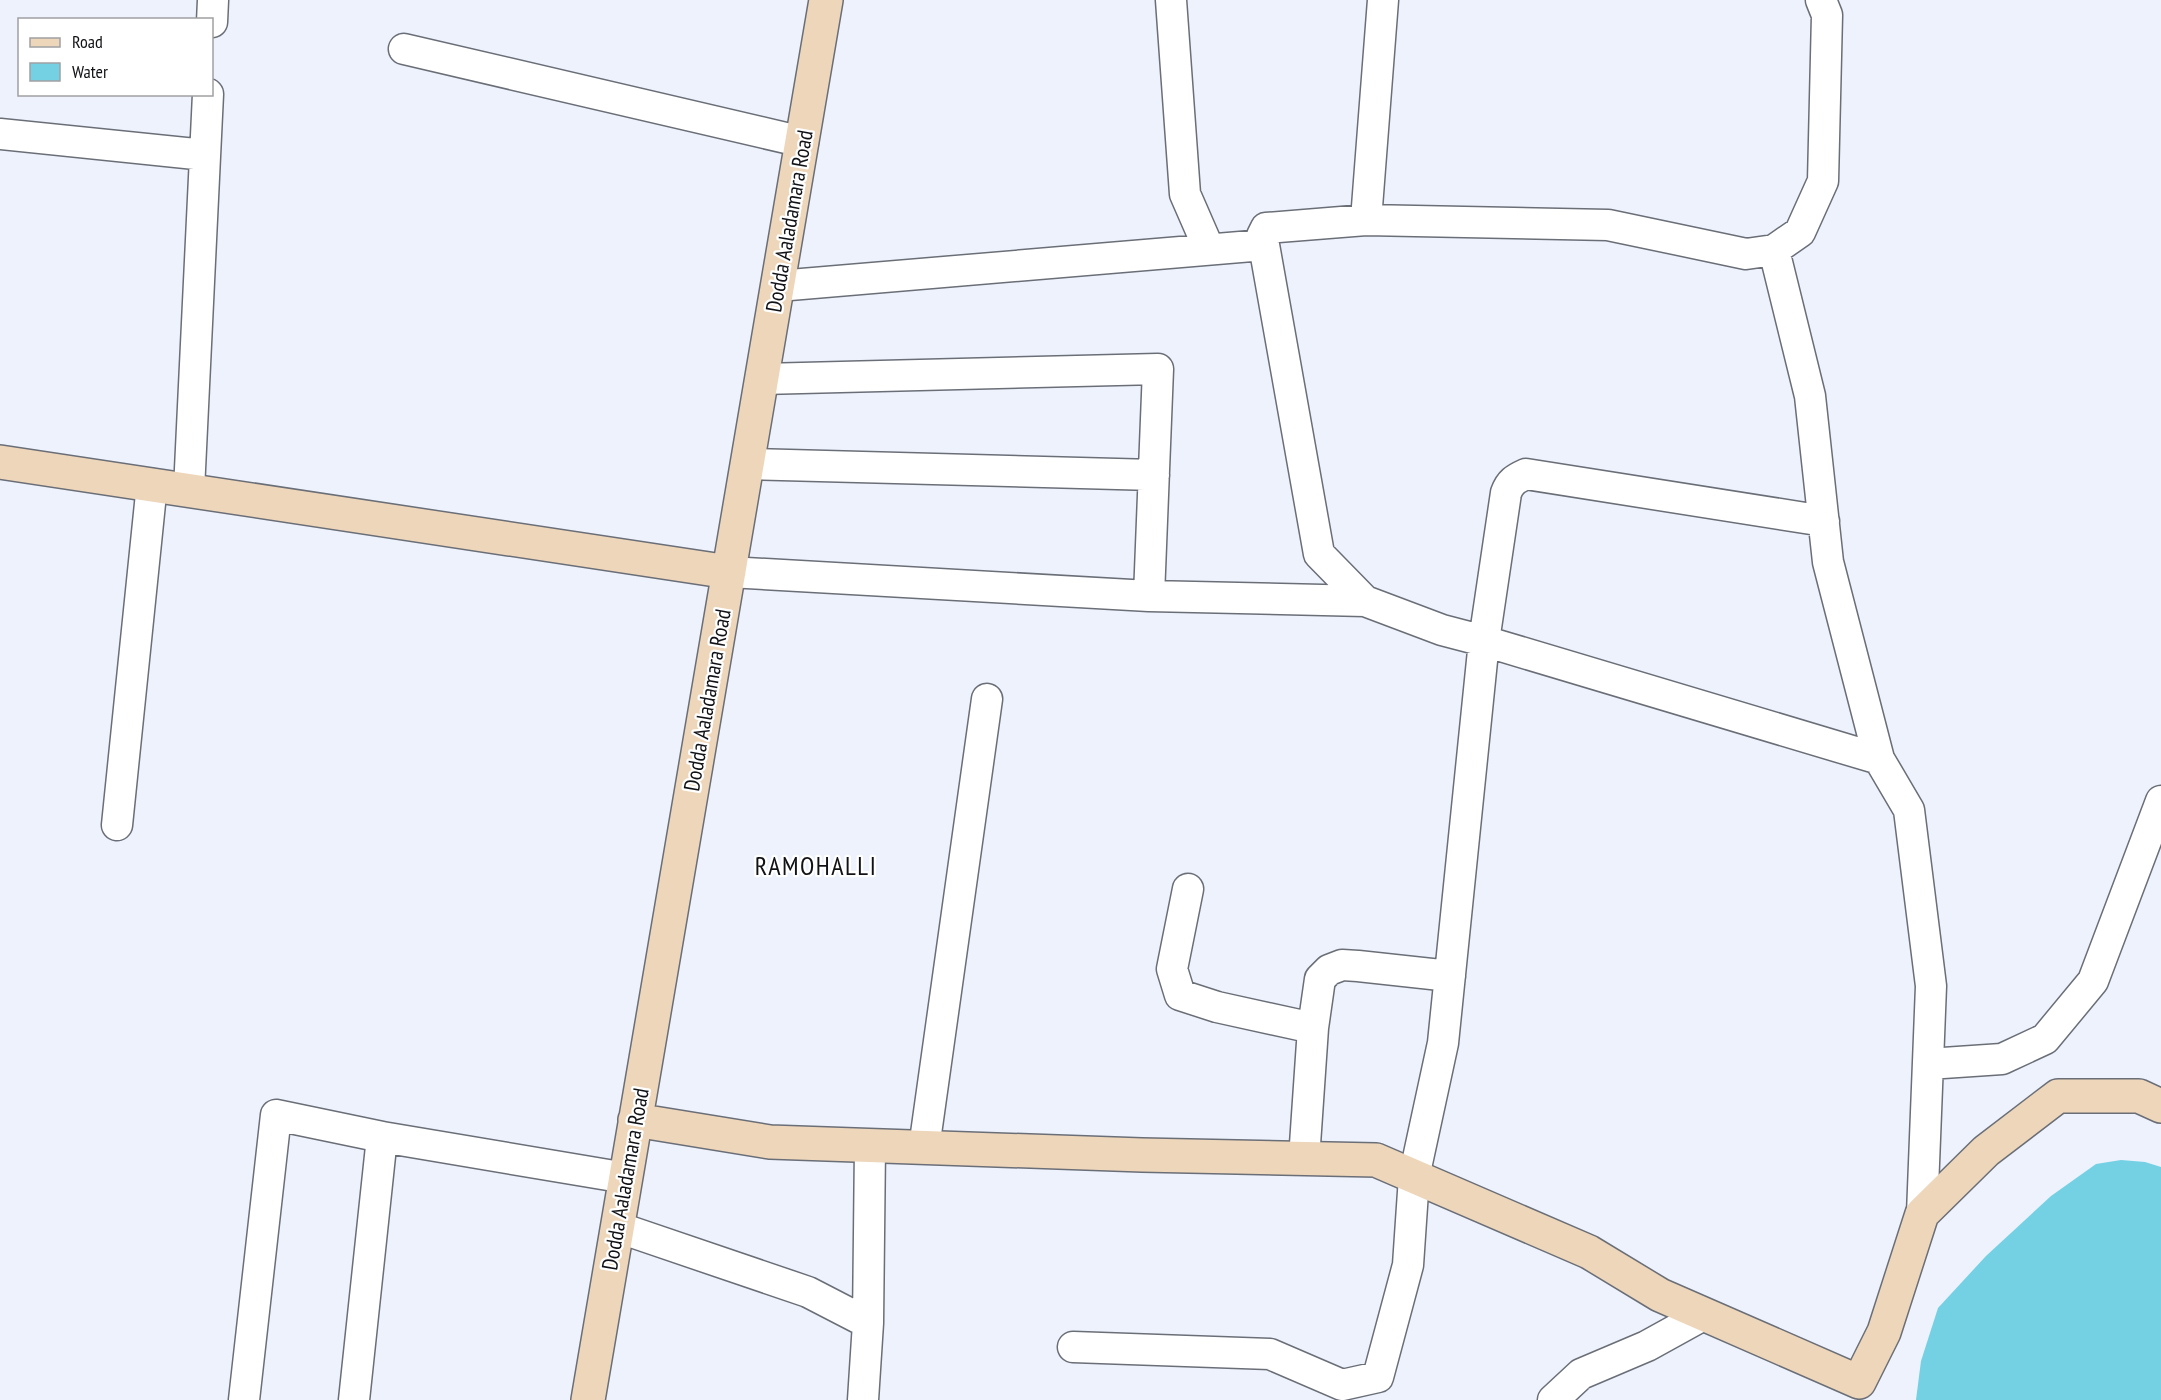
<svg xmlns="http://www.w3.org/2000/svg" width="2161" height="1400" viewBox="0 0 2161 1400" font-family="'PT Sans Narrow',sans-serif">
	<rect width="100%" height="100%" fill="#edf2fd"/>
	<path fill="#74d0e3" d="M2121,1160L2145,1162L2161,1167V1400H1916L1921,1361L1938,1308L1986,1256L2051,1196L2096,1164Z"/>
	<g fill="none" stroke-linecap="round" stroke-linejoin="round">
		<g stroke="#6a6e77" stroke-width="33">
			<path id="street" d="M1171,0L1185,194L1209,249
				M212,22L213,0
				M404,49L803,142
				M0,134L205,155
				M1366,220L1383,0
				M1774,250L1810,396L1828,562L1879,759L1484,641L1506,493C1510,482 1515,479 1526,474L1824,521
				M778,286L1264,245
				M762,379L1158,369L1149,596L1365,601
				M748,464L1154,475
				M189,490L208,94
				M729,572L1149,596
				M1879,759L1909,810L1931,986L1922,1214
				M117,825L152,484
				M1188,889L1172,969L1180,995L1217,1007L1313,1028L1304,1159
				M1313,1028L1320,979L1329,970L1342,965L1358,966L1450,976
				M1928,1064L2002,1059L2045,1039L2093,981L2161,801
				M924,1148L987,699
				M617,1227L808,1292L868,1323L863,1400
				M868,1323L870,1146
				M1073,1347L1270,1354L1342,1385L1378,1377L1408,1265L1414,1177L1443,1043L1484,641L1442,630L1365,601L1319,554L1264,245L1262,236L1266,228L1366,220L1608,225L1746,254L1774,250L1800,232L1823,181L1827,15L1821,0
				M244,1400L276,1115L382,1137
				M354,1400L382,1137L626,1178
				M1553,1400L1581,1374L1647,1346L1705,1314"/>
		</g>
		<g stroke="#6a6e77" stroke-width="36">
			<path id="secondary" d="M0,462L729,572
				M635,1120L770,1142L1142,1155L1376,1160L1589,1252L1660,1295L1859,1382L1884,1332L1922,1214L1986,1151L2058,1096H2139L2161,1106
				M588,1400L826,0"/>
		</g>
		<use href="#street" stroke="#fff" stroke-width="30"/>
		<use href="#secondary" stroke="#eed6ba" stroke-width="33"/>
	</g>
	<g text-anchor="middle" stroke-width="4.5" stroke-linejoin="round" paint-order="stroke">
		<g font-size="22" fill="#111216" stroke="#fff">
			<text transform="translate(789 221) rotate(-80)" y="8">Dodda Aaladamara Road</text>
			<text transform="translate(707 700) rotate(-80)" y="8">Dodda Aaladamara Road</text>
			<text transform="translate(625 1179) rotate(-80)" y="8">Dodda Aaladamara Road</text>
		</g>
		<g font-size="26" letter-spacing="1.5" fill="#111216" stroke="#fff">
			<text x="816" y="875">RAMOHALLI</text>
		</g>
	</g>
	<rect x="18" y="18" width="195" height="78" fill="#ffffff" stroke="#a0a0a2" stroke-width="1.5"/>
	<rect x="30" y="38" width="30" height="9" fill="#eed6ba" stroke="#a0a0a2" stroke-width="1.5"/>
	<text x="72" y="48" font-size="18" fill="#111216">Road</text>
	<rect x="30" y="63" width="30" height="18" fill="#74d0e3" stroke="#a0a0a2" stroke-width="1.5"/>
	<text x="72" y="78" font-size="18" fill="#111216">Water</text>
</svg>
